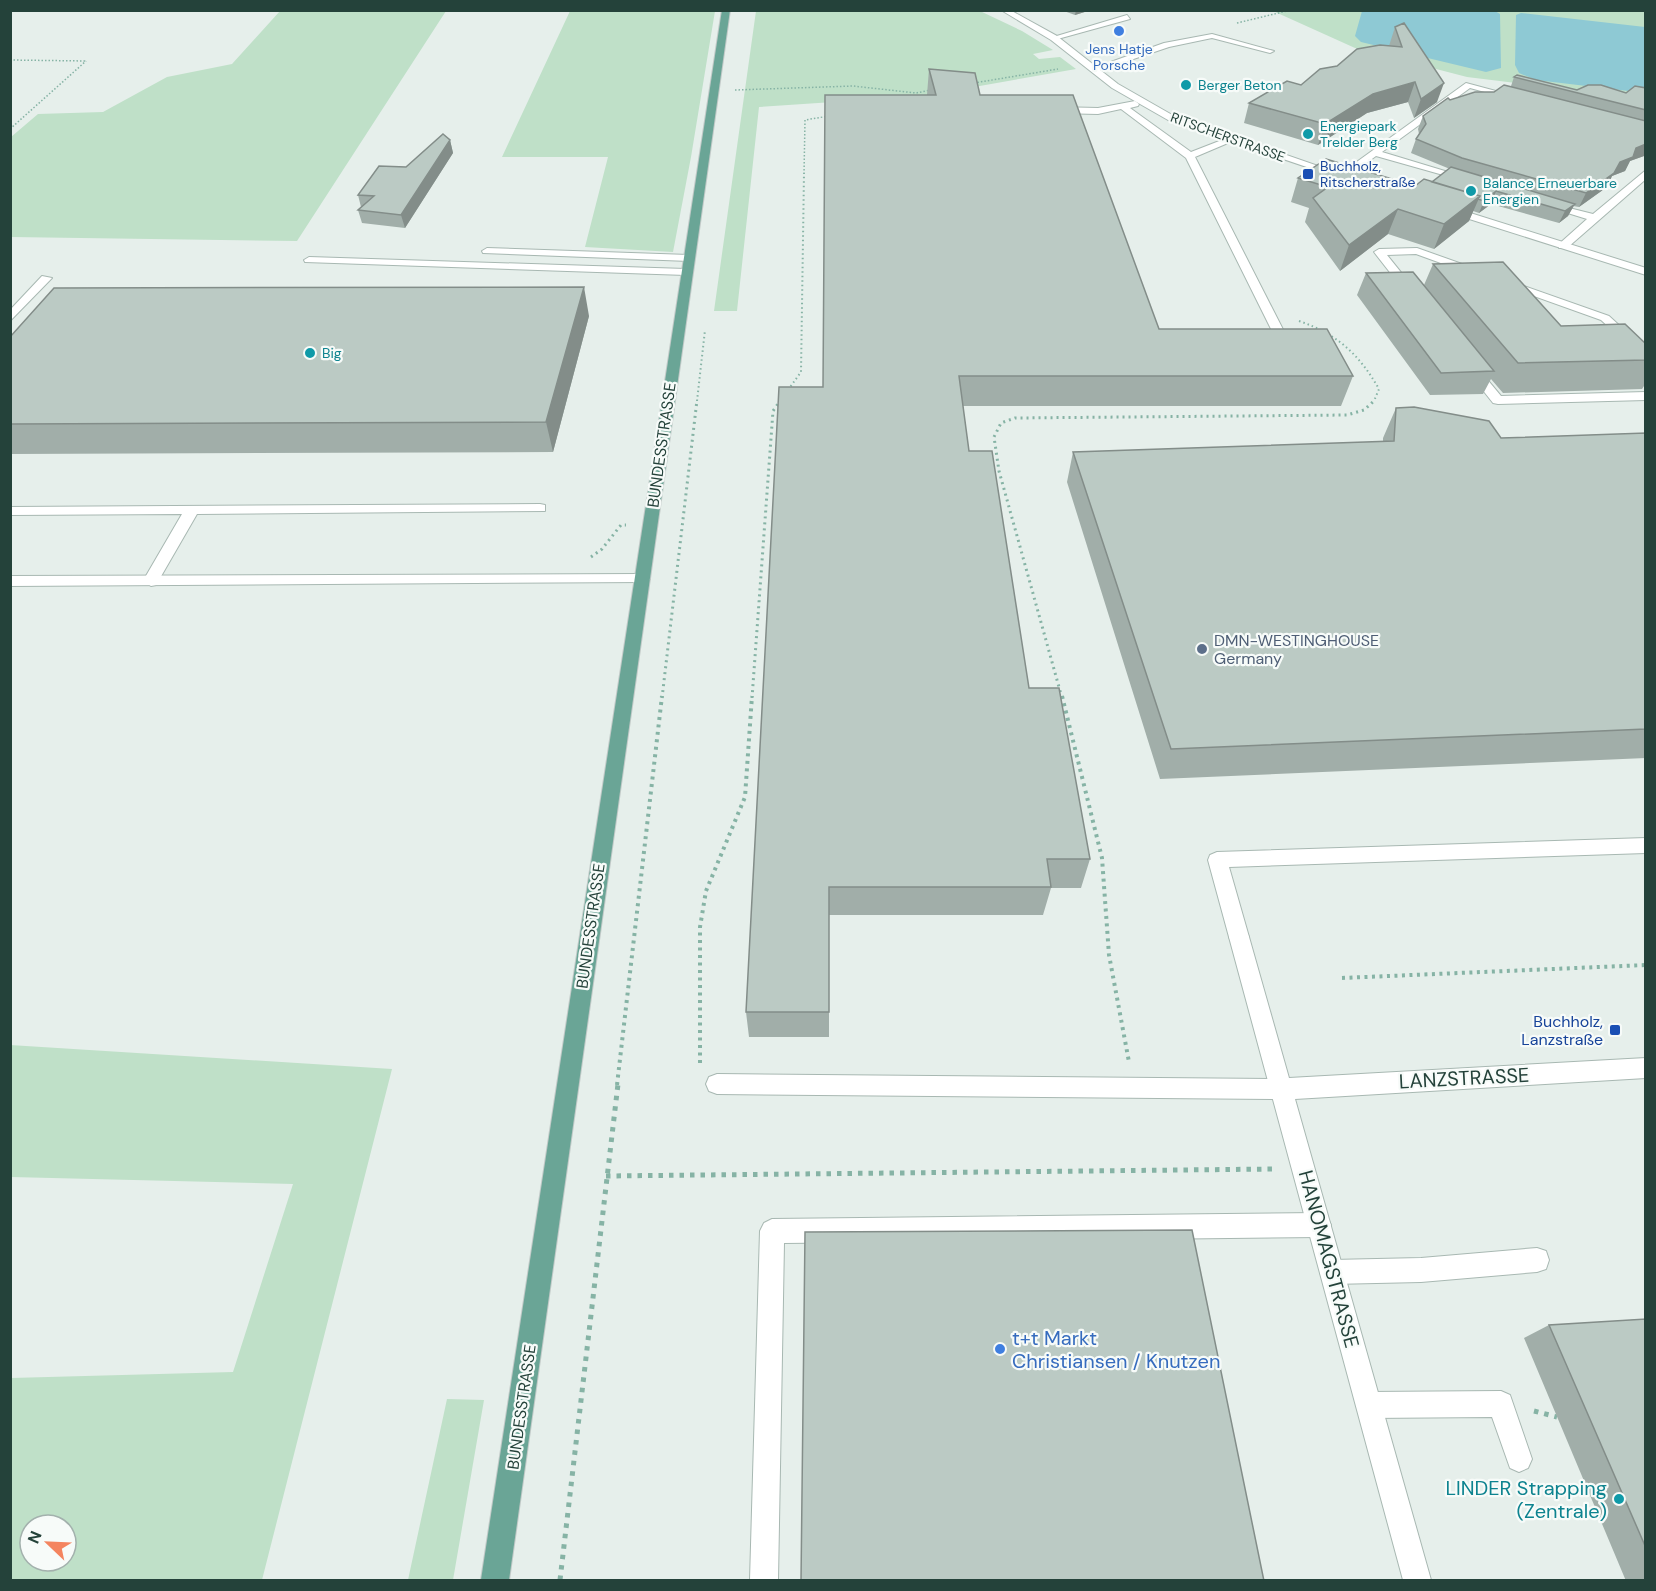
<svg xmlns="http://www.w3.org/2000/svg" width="1656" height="1591" viewBox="0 0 1656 1591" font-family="'DM Sans',sans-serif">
	<rect width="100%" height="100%" fill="#e6efeb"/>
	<path fill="#bfe0c8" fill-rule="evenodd" d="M280,11H446L297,241L11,237V137L38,114L103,112L167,77L232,64Z
		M570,11H715L691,157L673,252L585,247L608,157H502Z
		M756,11H980L1022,31L1053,50L1033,54L1039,59L1060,57L1076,69L923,96L759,107L737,311H714Z
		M1273,11H1645V99L1467,77L1355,48Z
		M10,1045L392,1069L262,1580H11V1378L233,1372L293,1184L11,1177ZM30,1525H66V1561H30Z
		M447,1399L484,1400L453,1580H408Z"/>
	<path fill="#8ec9d4" d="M1362,11H1495L1500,14L1501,68L1486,72L1361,42L1355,36Z
		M1521,13L1645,27V93L1536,80L1519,73L1515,65L1516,15Z"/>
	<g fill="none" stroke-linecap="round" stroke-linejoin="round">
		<g stroke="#a8b8b2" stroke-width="2">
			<path id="lane" d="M1127,15L1130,19L1054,40L1050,38Z
				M1212,34L1274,51L1270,53L1212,38L1169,47L1098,71L1091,69L1164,43Z
				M1466,83L1522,98L1518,101L1470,88L1382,152L1468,178V182L1376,156L1346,178H1340V174Z
				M1135,101L1139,104L1138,106L1130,108L1191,152L1227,138L1235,140L1195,157L1294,351L1292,354L1282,351L1186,158L1121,109L1098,114L1056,113L1052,110L1056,107L1098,108Z
				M1646,170V179L1567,248H1559V244L1587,219L1545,206V202L1593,214Z
				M1417,248L1479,270L1481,272L1471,274L1416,254L1387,255L1416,291L1406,293L1374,252L1379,249Z
				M1507,280L1609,316L1646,350V361L1601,320L1503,285L1501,283Z
				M1472,365L1476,366L1501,396L1646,392V400L1498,404L1493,403L1466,369Z
				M540,504L545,505V511L197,514L156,585L151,586L143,581L182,514L10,515V507Z
				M1646,838V853L1229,867L1249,937L1246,943L1239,946L1232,943L1229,937L1208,860L1210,855L1217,852Z
				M717,1074L1282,1079L1290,1082L1293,1089L1290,1096L1282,1099L717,1094L709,1091L706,1084L709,1077Z
				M1319,1213L1327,1217L1331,1225L1327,1233L1319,1237L784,1243L778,1580H750L760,1231L764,1223L772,1219Z
				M1537,1248L1546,1251L1549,1260L1546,1269L1537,1272L1421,1282L1332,1284L1323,1281L1320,1272L1323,1263L1332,1260L1421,1258Z
				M1501,1391L1510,1395L1532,1459L1528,1468L1519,1472L1510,1468L1492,1417L1369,1418L1360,1414L1356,1405L1360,1396L1369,1392Z"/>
		</g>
		<g stroke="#a8b8b2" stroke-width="2">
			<path id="street" d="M1001,10H1010L1057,36L1118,84L1174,116L1344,175L1336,177L1168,120L1112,88L1051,40Z
				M1448,206L1646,268V275L1444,211L1443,209Z
				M487,248L689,255L694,258L689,261L483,253L482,251Z
				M309,257L686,269L692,272L686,275L305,262L304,260Z
				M42,276L52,278L10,321V310Z
				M642,574L647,576L650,579L647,582L10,586V576Z
				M1239,928L1246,931L1249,937L1289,1078L1646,1058V1078L1295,1099L1431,1580H1403L1229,937L1232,931Z"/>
		</g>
		<g stroke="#c2cac8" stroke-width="2">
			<path id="primary" d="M722,10H730L509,1580H481Z"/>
		</g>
		<path stroke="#86b3a5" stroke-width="1.5" stroke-dasharray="1.5 2" stroke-linecap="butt" d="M1640,10L1646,11
			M1237,23L1291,10
			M10,60L86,61
			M974,83L1058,69
			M735,90L853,86L916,93L931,90
			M10,129L86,61
			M804,174L805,120L829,116"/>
		<path stroke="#86b3a5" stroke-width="2" stroke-dasharray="1.5 3" stroke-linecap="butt" d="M1299,321C1337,334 1359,354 1379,389L1374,401
			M788,390L801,372L804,173
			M697,401L705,330"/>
		<path stroke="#86b3a5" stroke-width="3" stroke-dasharray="2 4" stroke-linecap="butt" d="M591,557L602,549L621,525H626
			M662,698L697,400
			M752,698L773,411L780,401
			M1062,698L999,471L994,437L1001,423L1015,418L1347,415L1364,410L1375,400"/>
		<path stroke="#86b3a5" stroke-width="4" stroke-dasharray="3 4.5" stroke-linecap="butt" d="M1062,696L1102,858L1109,955L1129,1062
			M1342,978L1646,965
			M700,1063V927L706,891L745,797L752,696
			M617,1085L662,696"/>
		<path stroke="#86b3a5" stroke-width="5" stroke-dasharray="4.5 6" stroke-linecap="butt" d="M606,1176L1276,1169
			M1534,1411L1557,1417
			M560,1580L618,1084"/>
		<use href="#lane" fill="#fff" fill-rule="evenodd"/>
		<use href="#street" fill="#fff" fill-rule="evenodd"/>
		<use href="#primary" fill="#6aa596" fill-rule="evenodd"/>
	</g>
	<path fill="#a1aea9" d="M1061,10H1091L1075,15Z
		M1395,27L1437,102L1414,118L1408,102L1367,113L1318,145L1244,123L1249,103L1301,85L1337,66L1389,46Z
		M929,69L980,95L1159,329L1353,376L1341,406H963L969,451L1029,688L1090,859L1081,888H1051L1043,915H829V1037H749L746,1012L927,95Z
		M1514,77L1577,90L1626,93L1646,88V153L1644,156L1630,161L1625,171L1612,176L1607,187L1579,207L1573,206L1568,216L1559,223L1491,204L1479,213L1473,211L1469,221L1434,249L1388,234L1340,271L1305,222L1309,208L1291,202L1298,178L1415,186L1432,182L1450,169L1411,153L1416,139L1419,134L1418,129L1423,116L1450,100L1494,92L1511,86Z
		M450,140L453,153L405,228L362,223L358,210L361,207L358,195L406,167Z
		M1433,264L1561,326L1646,344V383L1642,389L1503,393L1491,379L1483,394L1430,395L1357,295L1366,273L1424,285Z
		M589,316L553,452L10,454V337Z
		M1396,408L1501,438L1646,433V758L1160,779L1067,482L1073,452L1383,442V438Z
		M1646,1319V1581H1626L1524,1338L1549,1325Z"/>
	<path fill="#838d89" d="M1076,10H1091L1075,15Z
		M1415,82L1408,102L1367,113L1318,145L1325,124L1373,94Z
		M1444,83L1437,102L1414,118L1421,99Z
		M450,140L453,153L405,228L401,215Z
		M1646,144V153L1644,156L1630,161L1625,171L1612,176L1607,187L1579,207L1586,193L1636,148Z
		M1496,191L1491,204L1479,213L1484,201Z
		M1480,196L1469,221L1434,249L1444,224Z
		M1575,204L1568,216L1559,223L1565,211Z
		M1398,209L1388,234L1340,271L1349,245Z
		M584,287L589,316L553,452L546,422Z"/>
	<path fill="#bbcac4" stroke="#838d89" stroke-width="1.5" d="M1404,23L1444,83L1421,99L1415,82L1373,94L1325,124L1249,103L1287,81L1301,85L1320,69L1337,66L1357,49L1380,45L1402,47L1395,27Z
		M929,69L975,73L980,95H1073L1159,329H1327L1353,376H959L969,451H992L1029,688H1059L1090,859H1047L1051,887H829V1012H746L779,387H823L825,95H936Z
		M1517,75L1577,90L1588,85H1601L1626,93L1635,86L1646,88V110L1514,77Z
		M1504,85L1646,121V144L1636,148L1633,157L1620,162L1614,173L1586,193L1462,158L1416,139L1426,124L1423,116L1448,98L1450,100L1475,92H1494Z
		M443,134L450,140L401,215L358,210L374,196L358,195L379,166L406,167Z
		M1326,159L1415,186L1424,179L1480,196L1444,224L1398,209L1349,245L1313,198L1328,187L1298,178Z
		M1451,167L1575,204L1565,211L1496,191L1484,201L1478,199L1480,196L1432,182Z
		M1503,262L1561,326L1625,324L1646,344V360L1518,363L1433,264Z
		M1413,272L1494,371L1441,373L1366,273Z
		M584,287L546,422L10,424V337L54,288Z
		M1414,407L1489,421L1501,438L1646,433V729L1171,749L1073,452L1394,441L1396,408Z
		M1192,1230L1264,1581H801L805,1232Z
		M1646,1319V1548L1549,1325Z"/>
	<g fill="#3f7fe0" stroke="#f7fbf9" stroke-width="2">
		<circle cx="1119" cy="31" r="6"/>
		<circle cx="1000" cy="1349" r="6"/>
	</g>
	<g fill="#0f9aa8" stroke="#f7fbf9" stroke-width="2">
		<circle cx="1186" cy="85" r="6"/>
		<circle cx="1308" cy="134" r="6"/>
		<circle cx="1471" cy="191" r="6"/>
		<circle cx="310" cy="353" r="6"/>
		<circle cx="1619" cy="1499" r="6"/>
	</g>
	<g fill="#1a4fb4" stroke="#f7fbf9" stroke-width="2">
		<rect x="1302" y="168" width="12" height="12" rx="3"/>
		<rect x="1609" y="1024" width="12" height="12" rx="3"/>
	</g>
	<circle fill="#5c6f8a" stroke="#f7fbf9" stroke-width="2" cx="1202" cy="649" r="6"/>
	<g text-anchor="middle" stroke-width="4.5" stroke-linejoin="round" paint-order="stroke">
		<g font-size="14" fill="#366cbe" stroke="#f7fbf9">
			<text x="1119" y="54">Jens Hatje<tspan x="1119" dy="16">Porsche</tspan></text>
		</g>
		<g font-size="14" fill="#0d838f" stroke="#f7fbf9" text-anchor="start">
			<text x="1198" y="90">Berger Beton</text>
			<text x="1320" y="131">Energiepark<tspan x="1320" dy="16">Trelder Berg</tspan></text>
			<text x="1483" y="188">Balance Erneuerbare<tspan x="1483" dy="16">Energien</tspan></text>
			<text x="322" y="358">Big</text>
		</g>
		<g font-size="14" fill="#24423a" stroke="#f7fbf9">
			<text transform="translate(1228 137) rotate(20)" y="5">RITSCHERSTRASSE</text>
		</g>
		<g font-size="14" fill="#164399" stroke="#f7fbf9" text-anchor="start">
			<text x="1320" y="171">Buchholz,<tspan x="1320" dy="16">Ritscherstraße</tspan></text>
		</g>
		<g font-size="16" fill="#24423a" stroke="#f7fbf9">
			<text transform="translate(661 445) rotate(-82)" y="6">BUNDESSTRASSE</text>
			<text transform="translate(590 926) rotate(-82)" y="6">BUNDESSTRASSE</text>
			<text transform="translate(521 1407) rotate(-82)" y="6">BUNDESSTRASSE</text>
		</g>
		<g font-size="16" fill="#4e5e75" stroke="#f7fbf9" text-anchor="start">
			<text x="1214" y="646">DMN-WESTINGHOUSE<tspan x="1214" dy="18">Germany</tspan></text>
		</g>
		<g font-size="16" fill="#164399" stroke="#f7fbf9" text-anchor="end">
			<text x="1603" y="1027">Buchholz,<tspan x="1603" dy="18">Lanzstraße</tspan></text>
		</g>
		<g font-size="20" fill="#24423a" stroke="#f7fbf9">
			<text transform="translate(1464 1078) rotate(-3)" y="7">LANZSTRASSE</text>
			<text transform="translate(1329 1259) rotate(75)" y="7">HANOMAGSTRASSE</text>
		</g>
		<g font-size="20" fill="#366cbe" stroke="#f7fbf9" text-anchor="start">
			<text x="1012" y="1345">t+t Markt<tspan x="1012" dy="23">Christiansen / Knutzen</tspan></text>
		</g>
		<g font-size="20" fill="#0d838f" stroke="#f7fbf9" text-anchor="end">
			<text x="1607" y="1495">LINDER Strapping<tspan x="1607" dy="23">(Zentrale)</tspan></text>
		</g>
	</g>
	<rect width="1656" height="1591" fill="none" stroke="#24423a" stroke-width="24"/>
	<g transform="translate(48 1543) rotate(293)"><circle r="28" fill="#f7fbf9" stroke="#a3b1ad" stroke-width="1.5"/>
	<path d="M0-4.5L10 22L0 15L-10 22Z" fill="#f4845f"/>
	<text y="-9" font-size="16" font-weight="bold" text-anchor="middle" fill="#24423a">N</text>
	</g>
</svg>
